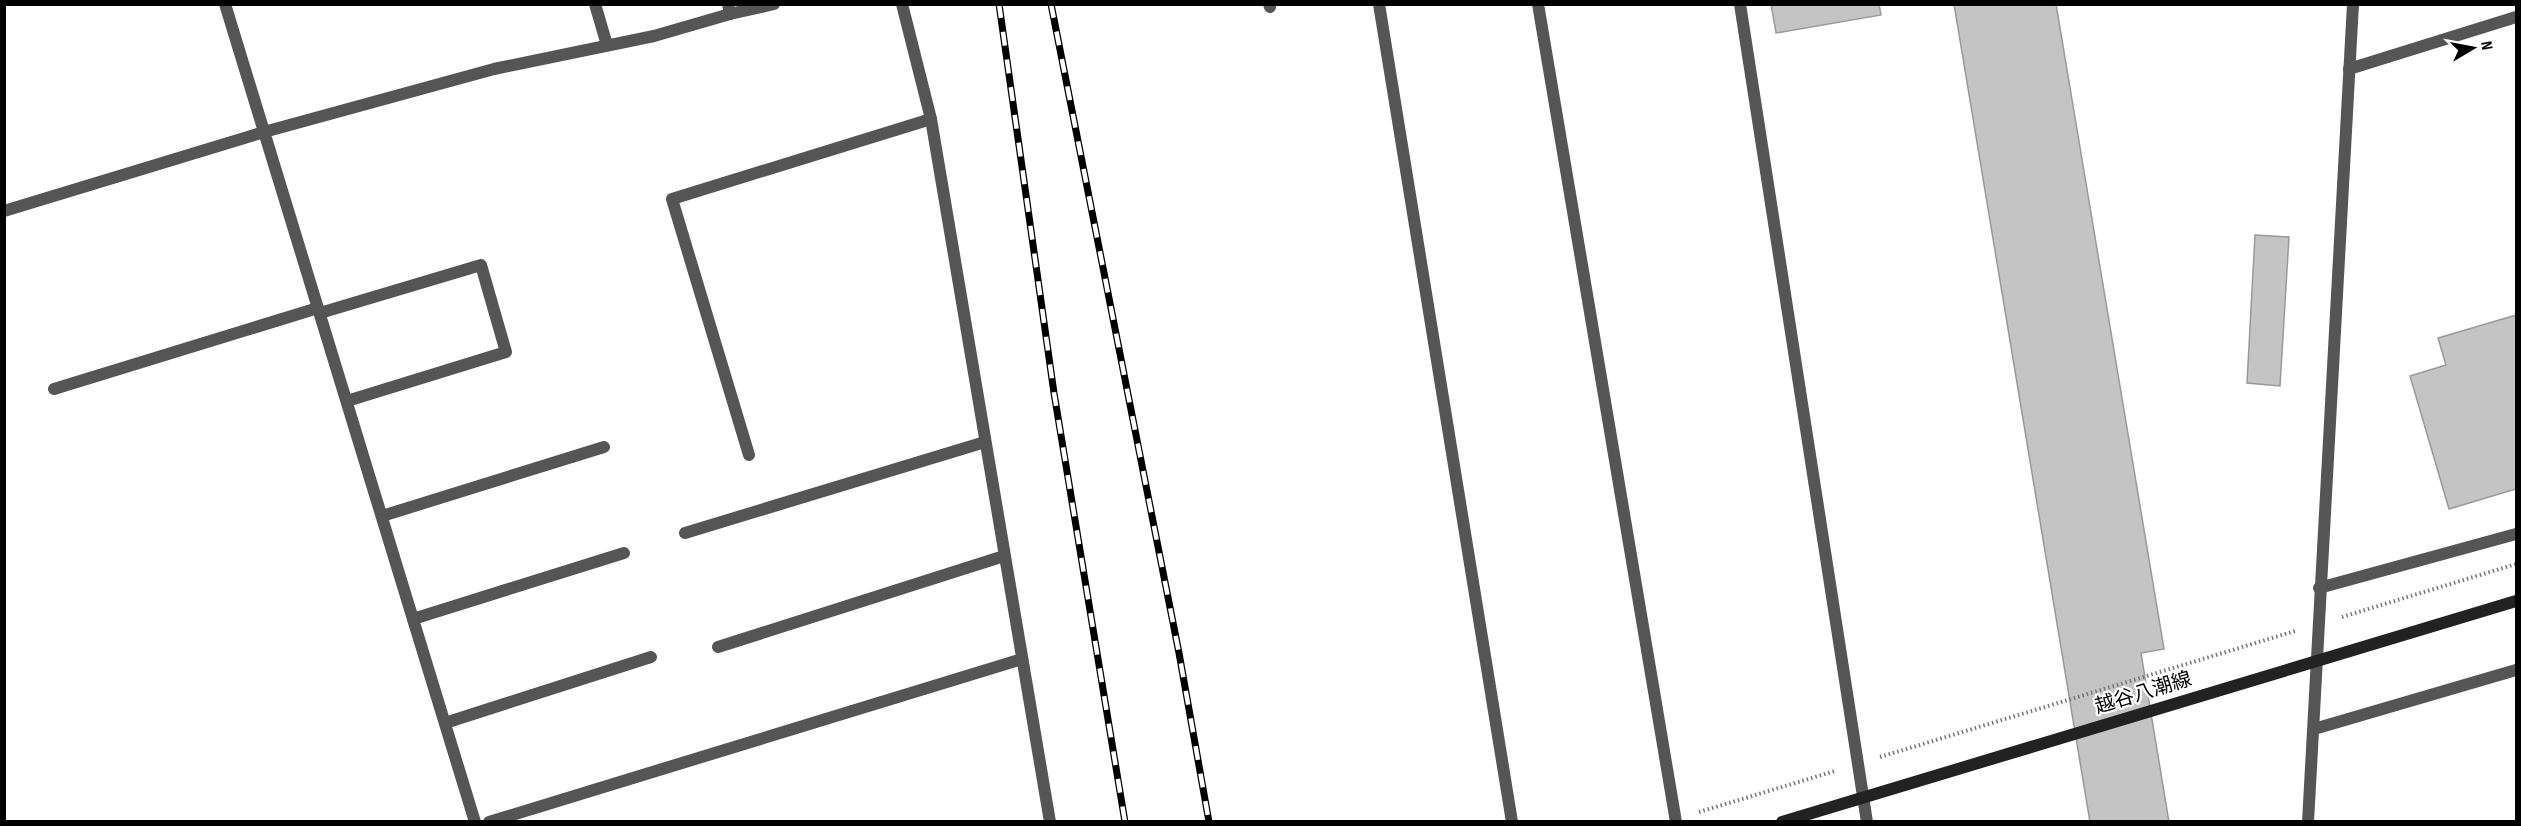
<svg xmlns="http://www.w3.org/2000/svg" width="2521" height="826" viewBox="0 0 2521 826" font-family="'Sofia Sans Condensed','Noto Sans JP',sans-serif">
	<rect width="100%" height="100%" fill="#fff"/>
	<path fill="#c4c4c4" stroke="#999" stroke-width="1.5" d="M1771,4H1879L1881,15L1776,33Z
		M1954,4H2056L2164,649L2141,653L2169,822H2090Z
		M2255,235L2289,237L2280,386L2247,383Z
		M2516,315V489L2449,509L2410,376L2446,365L2438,338Z"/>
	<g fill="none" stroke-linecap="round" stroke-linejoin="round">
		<path stroke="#777" stroke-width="4" stroke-dasharray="1.5 3" stroke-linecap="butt" d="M2342,617L2516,564
			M1880,757L2295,631
			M1699,812L1835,771"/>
		<path stroke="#555" stroke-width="12" d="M595,4L607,45
			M728,4L730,14
			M1269,4L1270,7
			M1379,4L1512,822
			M1538,4L1676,822
			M1740,4L1867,822
			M320,313L481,265L506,352L347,401
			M54,389L318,308
			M749,455L672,199L931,119
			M382,516L604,447
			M685,533L985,442
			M413,619L624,553
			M718,647L1004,556
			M445,723L651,657"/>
		<path stroke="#555" stroke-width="12" d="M225,4L475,822
			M2349,69L2516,17
			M4,211L264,132L494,69L654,36L730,14L774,4
			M2319,588L2516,534
			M2314,729L2516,670
			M489,822L1022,659"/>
		<path stroke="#555" stroke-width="12" d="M902,4L931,119L1050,822
			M2308,822L2353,4"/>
		<path stroke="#222" stroke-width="12" d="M1782,822L2516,601"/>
		<g stroke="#000" stroke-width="7">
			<path id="rail" d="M999,4L1054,393L1125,822
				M1051,4L1179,653L1209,822"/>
		</g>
		<use href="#rail" stroke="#fff" stroke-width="4.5" stroke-dasharray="14" stroke-linecap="butt"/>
	</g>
	<g text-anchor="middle" stroke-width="4.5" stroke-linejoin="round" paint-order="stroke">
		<g font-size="20" fill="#000" stroke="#fff">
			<text transform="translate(2143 692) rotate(-17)" y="7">越谷八潮線</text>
		</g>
	</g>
	<rect width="2521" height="826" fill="none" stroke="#000000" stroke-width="12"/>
	<g transform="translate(2473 48) rotate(80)" stroke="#ffffff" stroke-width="4.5" paint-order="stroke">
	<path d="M0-4.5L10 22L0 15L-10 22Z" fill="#000000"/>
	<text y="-9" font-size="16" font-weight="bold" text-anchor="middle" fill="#000000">N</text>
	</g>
</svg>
